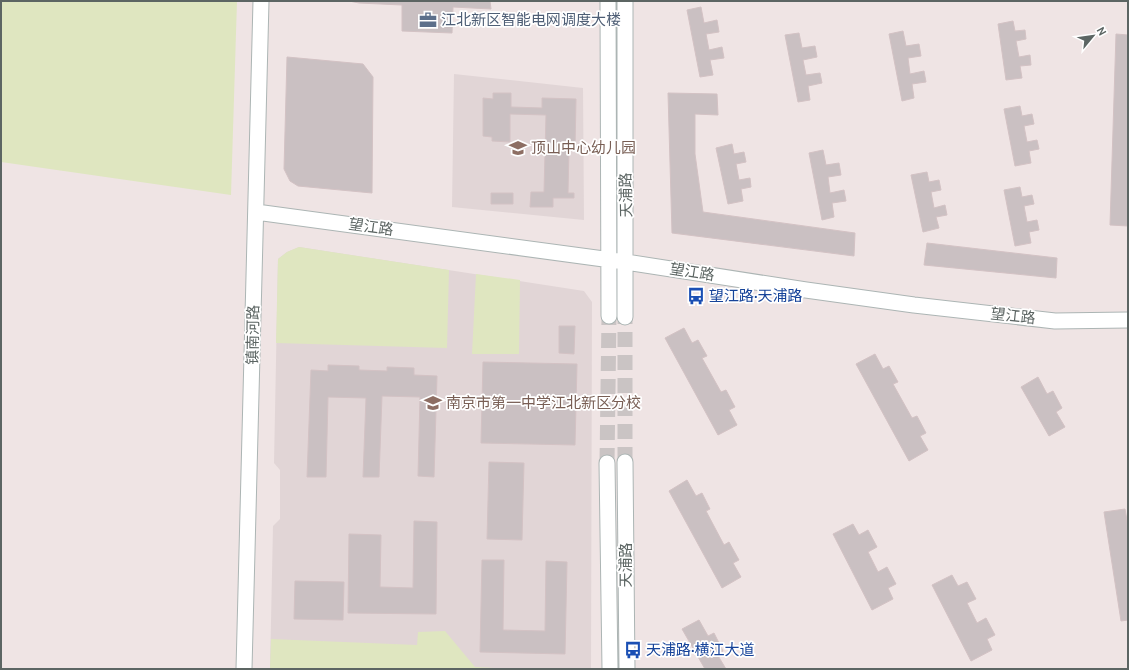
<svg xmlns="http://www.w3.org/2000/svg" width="1129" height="670" viewBox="0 0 1129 670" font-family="Cabin,'Noto Sans SC',sans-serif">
	<rect width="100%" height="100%" fill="#efe4e4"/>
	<path fill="#e1d5d6" d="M454,74L583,88L584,220L452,207Z
		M299,247L584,291L592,302L591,669H270L273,526L280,519V470L274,463L278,259L287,252Z"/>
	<path fill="#dfe6c0" d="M1,1H237L231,195L1,162Z
		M299,247L449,270L447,348L276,343L278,259L287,252Z
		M476,274L520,280L519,354H472Z
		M445,631L475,667L515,669H270L271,639L417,645L418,632Z"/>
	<path fill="#cac0c2" stroke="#d3c2c4" d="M349,1H490L491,9L453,7L452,33L402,31V5L359,3Z
		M701,7L704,23L717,20L719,32L706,34L709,50L722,47L724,58L710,60L713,75L700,77L687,10Z
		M1013,21L1015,31L1025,30L1026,39L1016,41L1019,57L1030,55L1031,65L1020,66L1022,78L1006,80L998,24Z
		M903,31L906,46L919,44L921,56L908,58L910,74L924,71L926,82L912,84L914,98L902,101L889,34Z
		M799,33L802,48L815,46L817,57L803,60L806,75L820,73L822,83L808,86L810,100L798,102L785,35Z
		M1116,34L1128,35V226L1110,225Z
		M287,57L363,64L373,77L372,193L298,186L290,181L284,169Z
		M493,93H511V107L542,108V98L576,99L575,148H569L568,193H574V198H553V207H530L531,192H544L546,115L510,114V142L492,141V137L483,136V98L493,99Z
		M668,93L717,94L718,115L695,114V154L703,212L855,233L854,256L672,233Z
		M1020,106L1022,116L1032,114L1034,124L1024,126L1027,142L1037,140L1039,149L1029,151L1031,163L1015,166L1004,109Z
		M732,144L734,154L744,152L746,162L736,164L739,180L750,178L751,187L741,189L743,201L728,204L716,148Z
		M823,150L826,165L839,163L841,175L828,177L830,193L844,190L846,201L832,203L834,217L822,220L809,153Z
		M927,172L929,182L939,180L941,190L931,192L934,208L945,205L947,215L936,217L939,228L923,232L911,175Z
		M1020,187L1022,197L1032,195L1034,204L1024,206L1027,222L1037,220L1039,230L1029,232L1031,243L1015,246L1004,190Z
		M491,193H513V204H491Z
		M927,243L1057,258L1056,278L924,265Z
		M559,326H575L574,354L559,353Z
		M684,328L692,343L698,340L707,356L702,358L721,392L726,390L735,407L729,410L737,425L718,435L665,338Z
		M875,354L883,369L889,366L898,382L893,384L912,418L917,416L926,433L920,436L928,450L909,461L856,364Z
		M483,362L577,364L575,445L481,443Z
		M328,365L359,366V370L387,371V367L414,368V375L437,376L434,477L418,476L420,397L382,396L379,477H363L366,398L328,397L326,477H307L311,370L328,371Z
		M1038,377L1047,394L1053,391L1062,408L1056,412L1065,427L1049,436L1021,387Z
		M489,462L524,463L522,540L487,539Z
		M687,480L696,496L702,493L710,509L706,511L724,545L729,542L739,560L733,563L741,577L722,588L669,491Z
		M1125,509L1128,526V620L1121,621L1104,512Z
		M414,521L437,522L436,614L348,613L349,534L381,535L380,587L413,588Z
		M853,524L859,535L868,530L877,547L868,552L878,572L887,567L896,584L888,588L893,599L872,610L833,534Z
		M482,560H504L503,630L545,631L546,561L567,562L565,654L480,652Z
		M952,575L958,586L967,582L976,599L967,603L977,623L986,618L995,635L987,639L992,650L971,661L932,585Z
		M295,581L344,582L343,620L294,619Z
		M699,620L708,636L714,633L723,651L717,654L726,669H705L682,629Z"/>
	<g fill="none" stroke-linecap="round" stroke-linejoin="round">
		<path stroke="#cac4c4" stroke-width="15" stroke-dasharray="15 8" stroke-linecap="butt" d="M625,462V317
			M607,463L609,316"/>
		<g stroke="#acb5b4" stroke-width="17">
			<path id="secondary" d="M608,1L609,316
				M625,1V317
				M256,212L626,262L806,290L914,305L1055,321L1128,320
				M625,462L627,669
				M607,463L610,669
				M244,669L261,1"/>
		</g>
		<use href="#secondary" stroke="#fff" stroke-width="15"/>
	</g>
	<defs>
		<g id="office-bare" transform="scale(1.38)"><path d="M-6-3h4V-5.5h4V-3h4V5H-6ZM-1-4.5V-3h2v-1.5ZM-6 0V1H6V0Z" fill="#5c6f8a" stroke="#fff" stroke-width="2.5" paint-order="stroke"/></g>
		<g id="school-bare" transform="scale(1.38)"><path d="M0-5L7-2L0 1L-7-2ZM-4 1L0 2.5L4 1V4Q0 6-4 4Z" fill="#8d6e63" stroke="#fff" stroke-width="2.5" paint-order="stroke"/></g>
		<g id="bus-bare" transform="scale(1.38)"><path d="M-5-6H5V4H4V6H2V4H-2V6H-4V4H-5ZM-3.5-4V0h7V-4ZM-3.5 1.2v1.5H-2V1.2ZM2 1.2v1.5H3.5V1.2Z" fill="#1a4fb4" stroke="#fff" stroke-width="2.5" paint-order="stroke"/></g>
	</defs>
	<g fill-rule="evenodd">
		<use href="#office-bare" x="428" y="20"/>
		<use href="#school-bare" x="518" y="148"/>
		<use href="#bus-bare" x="696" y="296"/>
		<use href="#school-bare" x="433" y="403"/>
		<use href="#bus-bare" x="633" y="650"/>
	</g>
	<g text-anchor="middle" stroke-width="3.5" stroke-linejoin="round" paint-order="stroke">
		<g font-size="15" fill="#4e5e75" stroke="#fff" text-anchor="start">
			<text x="441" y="25">江北新区智能电网调度大楼</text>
		</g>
		<g font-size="15" fill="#785e54" stroke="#fff" text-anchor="start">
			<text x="531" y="153">顶山中心幼儿园</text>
			<text x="446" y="408">南京市第一中学江北新区分校</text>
		</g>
		<g font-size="15" fill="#5c6563" stroke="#fff">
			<text transform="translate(626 195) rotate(-91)" y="5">天浦路</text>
			<text transform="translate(371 227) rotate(8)" y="5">望江路</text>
			<text transform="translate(692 272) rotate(9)" y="5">望江路</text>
			<text transform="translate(1013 316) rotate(6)" y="5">望江路</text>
			<text transform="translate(253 335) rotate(-89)" y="5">镇南河路</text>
			<text transform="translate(626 565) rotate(-90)" y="5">天浦路</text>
		</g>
		<g font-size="15" fill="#164399" stroke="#fff" text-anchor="start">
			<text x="709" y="301">望江路·天浦路</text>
			<text x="646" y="655">天浦路·横江大道</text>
		</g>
	</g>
	<rect width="1129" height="670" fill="none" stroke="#5c6563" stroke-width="4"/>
	<g transform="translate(1093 36) rotate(61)" stroke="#ffffff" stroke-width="3" paint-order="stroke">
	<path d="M0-3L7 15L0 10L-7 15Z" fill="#5c6563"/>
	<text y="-6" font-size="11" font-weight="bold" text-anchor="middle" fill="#5c6563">N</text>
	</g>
</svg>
